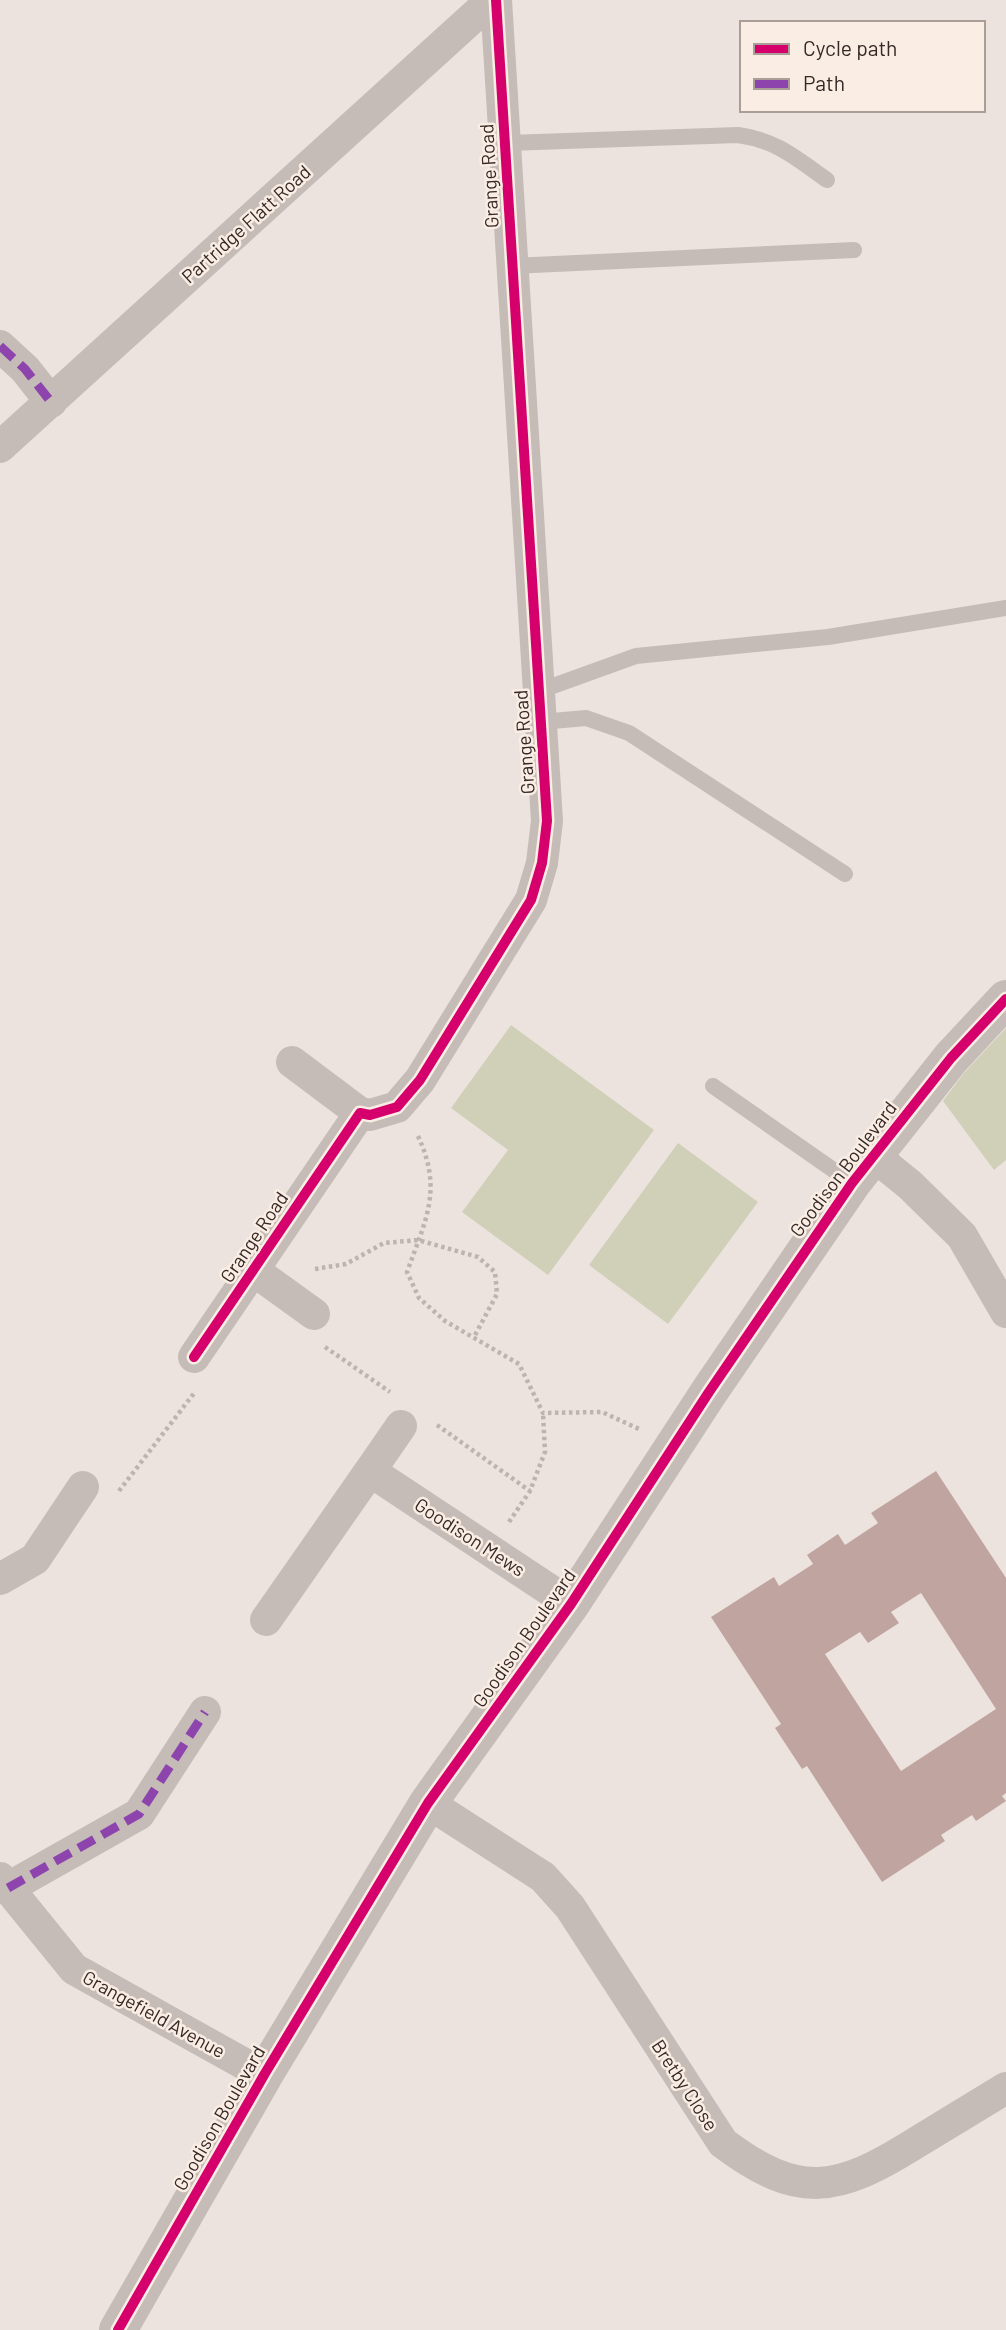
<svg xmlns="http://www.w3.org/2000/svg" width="1006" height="2330" viewBox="0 0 1006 2330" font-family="Barlow,sans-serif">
	<rect width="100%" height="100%" fill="#ece3de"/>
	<path fill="#d0d0b8" d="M511,1025L654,1130L548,1275L462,1212L508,1150L451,1108Z
		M1006,1028V1160L994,1170L943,1101L964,1073Z
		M678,1143L758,1202L668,1324L589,1265Z"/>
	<path fill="#c0a49f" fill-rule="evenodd" d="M936,1471L1006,1578V1793L1002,1796L1006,1801L976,1821L972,1815L941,1835L945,1841L882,1882L807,1766L802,1769L775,1728L781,1724L711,1617L774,1577L779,1586L813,1564L807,1555L838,1534L845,1545L878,1523L871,1513ZM921,1593L996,1709L901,1771L825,1654L860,1632L868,1643L899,1623L891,1612Z"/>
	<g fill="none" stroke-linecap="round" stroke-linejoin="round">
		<path stroke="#bdb4b0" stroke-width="4.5" stroke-dasharray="3.5 3.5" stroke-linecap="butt" d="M418,1136C443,1190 426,1219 407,1272L419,1298L445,1321L519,1364L543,1413L602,1412L639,1429
			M315,1269L346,1264L384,1243L418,1240L478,1257L495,1272L497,1294L474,1337
			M325,1347L390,1392
			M437,1425L530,1491
			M119,1491L195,1392
			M509,1522L530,1491L545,1452L543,1413"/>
		<path stroke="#c5bcb7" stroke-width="16" d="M505,143L738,135C776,140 796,158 827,180
			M512,266L854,250
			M539,691L636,656L828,637L1006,608
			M541,722L586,718L629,733L845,874
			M713,1086L852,1183"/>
		<path stroke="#c5bcb7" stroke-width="32" d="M0,346L25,369L51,402
			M0,447L492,0
			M292,1062L360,1113
			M873,1155L910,1185L962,1236L1006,1312
			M253,1270L314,1314
			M194,1357L360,1113L370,1115L397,1107L420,1080L531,900L542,863L547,821L496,0
			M370,1471L401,1426
			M0,1579L35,1559L83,1487
			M266,1620L370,1471L571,1604
			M428,1803L543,1877L570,1907L723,2143C799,2200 837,2192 914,2144C945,2125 975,2107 1006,2088
			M0,1878L74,1969L264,2075
			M8,1888L139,1814L205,1712"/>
		<path stroke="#c5bcb7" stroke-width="38" d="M118,2330L264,2075L428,1803L571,1604L709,1392L852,1183L951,1058L1006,999"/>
		<path stroke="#8e44ad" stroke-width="9" stroke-dasharray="18 9" stroke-linecap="butt" d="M0,346L25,369L51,402
			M8,1888L139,1814L205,1712"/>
		<g stroke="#faede4" stroke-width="15">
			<path id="cycleway" d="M194,1357L360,1113L370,1115L397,1107L420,1080L531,900L542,863L547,821L496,0
				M118,2330L264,2075L428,1803L571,1604L709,1392L852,1183L951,1058L1006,999"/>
		</g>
		<use href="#cycleway" stroke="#d6006c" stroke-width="10"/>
	</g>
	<g text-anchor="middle" stroke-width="5" stroke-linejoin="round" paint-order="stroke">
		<g font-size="19" fill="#352826" stroke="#faede4">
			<text transform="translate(489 176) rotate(-93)" y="7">Grange Road</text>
			<text transform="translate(246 224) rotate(-42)" y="7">Partridge Flatt Road</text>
			<text transform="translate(524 742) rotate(-94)" y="7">Grange Road</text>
			<text transform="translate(843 1169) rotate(-53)" y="7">Goodison Boulevard</text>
			<text transform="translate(254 1237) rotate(-56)" y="7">Grange Road</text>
			<text transform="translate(470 1537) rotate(33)" y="7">Goodison Mews</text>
			<text transform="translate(524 1638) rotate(-55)" y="7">Goodison Boulevard</text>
			<text transform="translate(154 2014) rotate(29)" y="7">Grangefield Avenue</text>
			<text transform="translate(685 2085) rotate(57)" y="7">Bretby Close</text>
			<text transform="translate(219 2118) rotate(-60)" y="7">Goodison Boulevard</text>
		</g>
	</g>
	<rect x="740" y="21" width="245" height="91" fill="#faede4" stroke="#ab9e98" stroke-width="2"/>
	<rect x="754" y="44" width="35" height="10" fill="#d6006c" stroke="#ab9e98" stroke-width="2"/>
	<text x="803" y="56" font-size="21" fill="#352826">Cycle path</text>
	<rect x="754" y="79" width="35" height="10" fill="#8e44ad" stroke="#ab9e98" stroke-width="2"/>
	<text x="803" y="91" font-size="21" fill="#352826">Path</text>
</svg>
